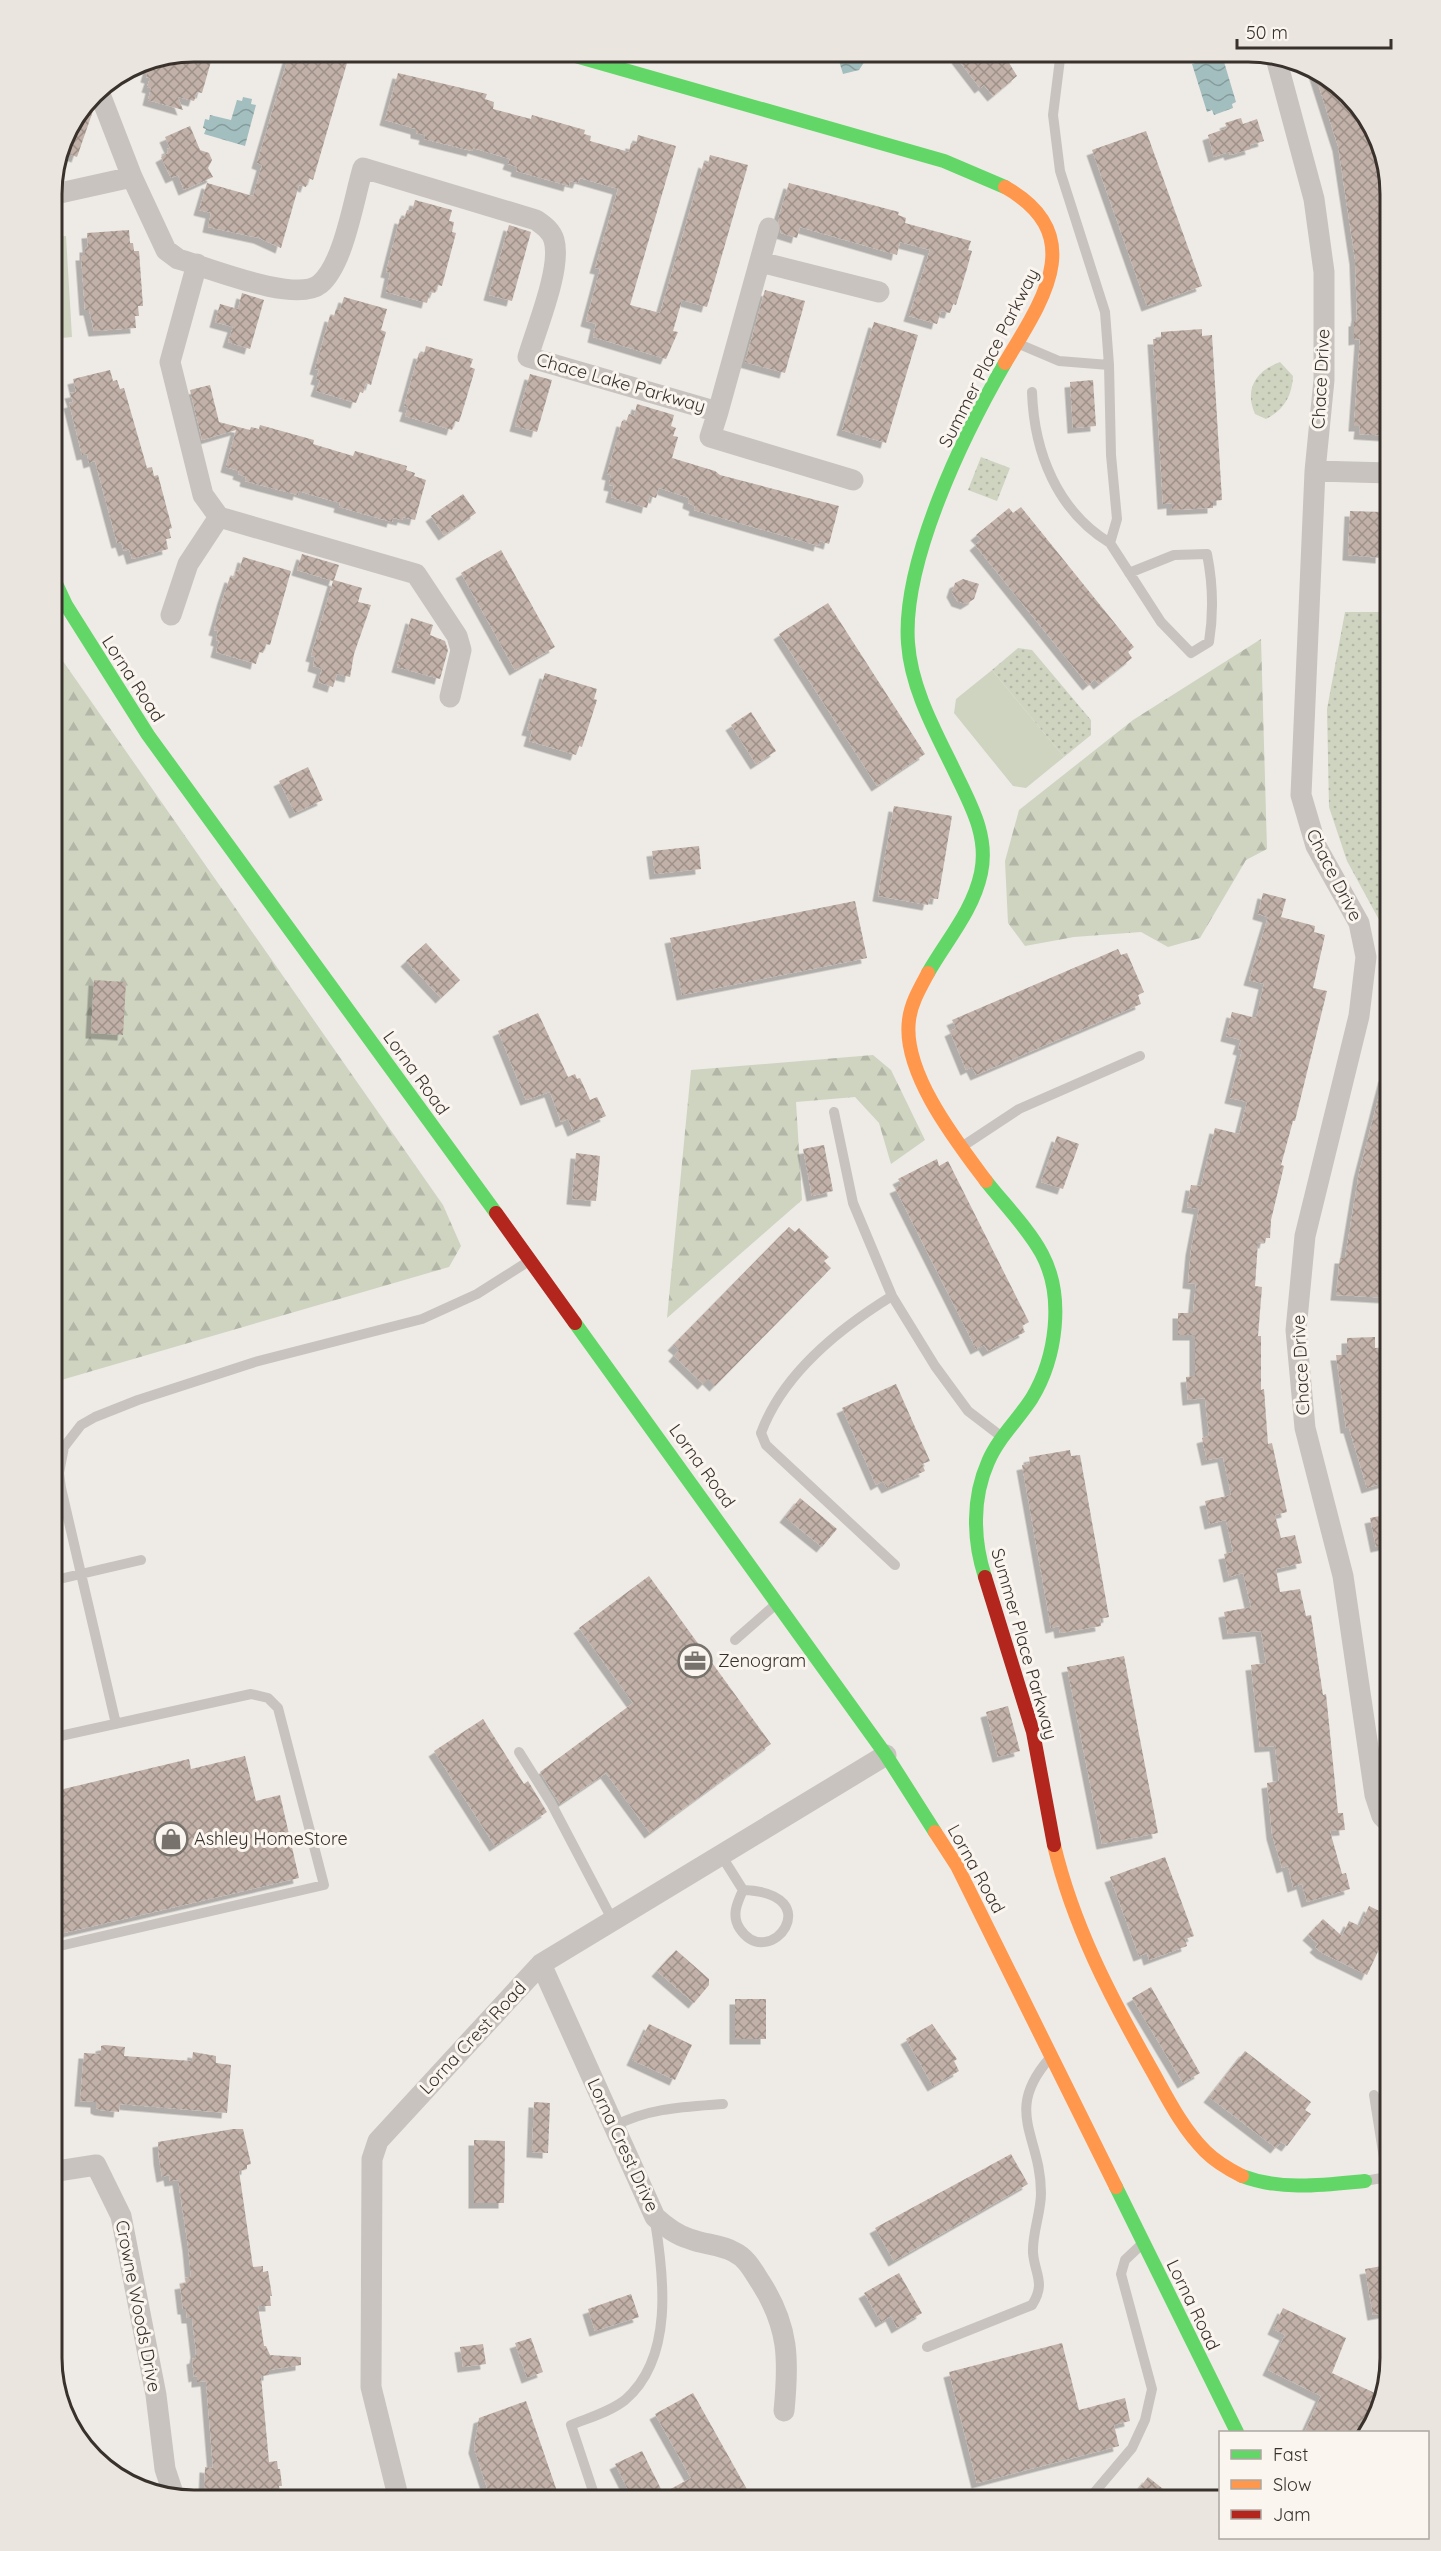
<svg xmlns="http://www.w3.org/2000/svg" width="1441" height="2551" viewBox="0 0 1441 2551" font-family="Quicksand,sans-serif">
	<defs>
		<pattern id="forest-firs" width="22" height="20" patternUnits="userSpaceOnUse" patternTransform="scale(1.5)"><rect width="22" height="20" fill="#cfd4c1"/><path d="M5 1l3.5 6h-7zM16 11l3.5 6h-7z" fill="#b2b6a6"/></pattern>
		<pattern id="park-dots" width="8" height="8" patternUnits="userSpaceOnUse" patternTransform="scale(1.5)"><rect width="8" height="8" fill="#cfd4c1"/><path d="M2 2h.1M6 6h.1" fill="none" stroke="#b2b6a6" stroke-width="1.8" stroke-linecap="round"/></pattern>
		<pattern id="water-waves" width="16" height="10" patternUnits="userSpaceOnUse" patternTransform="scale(1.5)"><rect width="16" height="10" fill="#a3bebf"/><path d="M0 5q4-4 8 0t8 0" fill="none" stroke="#869b9b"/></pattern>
		<pattern id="building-cross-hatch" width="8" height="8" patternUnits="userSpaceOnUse" patternTransform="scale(1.5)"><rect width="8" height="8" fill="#c1b1a8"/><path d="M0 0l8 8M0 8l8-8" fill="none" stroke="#9e9189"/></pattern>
		<filter id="shadow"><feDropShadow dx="-5.5" dy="5.5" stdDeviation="0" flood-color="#0004"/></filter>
	</defs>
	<rect width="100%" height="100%" fill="#eeebe6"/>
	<path fill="#cfd4c1" d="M66,236L72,337L51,339V237Z
		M992,670L1064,757L1026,788L1013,786L954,713L956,699Z"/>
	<path fill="url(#forest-firs)" d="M1261,639L1267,849L1246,860L1200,938L1168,947L1141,932L1074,937L1025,946L1008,923L1005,861L1019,810L1133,720Z
		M51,644L443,1205L461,1246L449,1267L51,1383Z
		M873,1055L891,1070L925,1140L891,1164L879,1123L855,1097L796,1102L802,1200L667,1318L691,1070Z"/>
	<path fill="url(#park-dots)" d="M1280,362L1293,376C1292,396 1284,410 1266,419L1255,414C1244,389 1256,371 1280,362Z
		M981,457L1010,468L997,501L968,490Z
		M1345,612H1390V940L1347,861L1329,807L1327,709Z
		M1018,648L1032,650L1091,720V735L1064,757L992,670Z"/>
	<path fill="url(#water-waves)" d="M836,51H854L855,56L865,61L859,70L843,74Z
		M1222,55L1236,102L1232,104L1233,108L1214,115L1212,110L1207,112L1192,64Z
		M243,97L252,99L251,104L256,105L245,146L204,134L206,129L203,128L205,119L209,120L210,115L231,120L237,100L242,101Z"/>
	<path fill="url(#building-cross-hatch)" filter="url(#shadow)" d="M193,51H214L202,93L197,92L194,101L178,97L183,110L148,100L151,88L147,87L150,78L146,77L151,59Z
		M290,51H332L345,55L343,62L347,63L313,180L309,178L306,187L299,185L281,248L259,238L208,227L211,213L199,210L207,183L253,196L262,165L257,163Z
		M967,51H1002L1017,76L993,96L984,85L980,88L957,58Z
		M1314,71L1327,75L1375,131L1390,193V436L1359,434L1360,426H1354L1360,339L1354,340V321H1356L1357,315L1355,259L1338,146Z
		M398,73L487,94L485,99L494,102L493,109L531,119L532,115L585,130L584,134L591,136L590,141L629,152L631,143L636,144L638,135L676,146L630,305L660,313L704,162L708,164L710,155L748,165L707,307L682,300L673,331L678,332L666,359L593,337L596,324L586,321L600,269L595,268L618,189L580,178L578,183L570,181L569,186L516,171L517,167L508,164L510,159L473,148L472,151L424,139L425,135L416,133V129L385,120Z
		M88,99L93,111L77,157L60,151L66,131Z
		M1241,118L1243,124L1257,119L1264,141L1250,145L1251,149L1230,155L1229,152L1214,157L1208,135L1227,128L1225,123Z
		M190,126L200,150L209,153L212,160L208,168L213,177L184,190L178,175L171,178L161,157L168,153L167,149L170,148L165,137Z
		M1146,131L1202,286L1147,306L1092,150Z
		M789,183L899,212L898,215L906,218L905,223L971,241L968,250L972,251L966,272L956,305L953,304L950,313L941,311L937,324L909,316L930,250L900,242L897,255L800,227L797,238L781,233L778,219Z
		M415,200L452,210L449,221L454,222L452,232L456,233L442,286L438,285L435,293L430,292L427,303L386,292L390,273L386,272L400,218L404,219L407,210L412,211Z
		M509,225L531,232L512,301L489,295Z
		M129,230L130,243H133L134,251H139L143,306H138L139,316H135L136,328L94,331L89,310H85L81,255H85V247H88L87,233Z
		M765,290L805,301L785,373L745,362Z
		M242,293L264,300L250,349L228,342L233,327L215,322L220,304L238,309Z
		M344,297L387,309L381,330L386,332L371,385L366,383L363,393L360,392L356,403L316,391L320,380L316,379L319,370L315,369L324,337L330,316L334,317L336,309L340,310Z
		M874,322L918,335L886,443L842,430Z
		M1202,329V336L1212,335L1222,500L1213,501V508L1172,510V503L1163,504L1153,339H1161V332Z
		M426,346L473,359L470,367L475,369L465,403L459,422L455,421L452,430L405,416L408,407L404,406L413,374L419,353L424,354Z
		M110,370L113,381L117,380L120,389L124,388L147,468L152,467L154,476L158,475L172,528L169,529L171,538L166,539L168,549L132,559L129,549L124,551L121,542L117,543L98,472L95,461L89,463L87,454L82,455L69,403L73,402L70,393L76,392L73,379Z
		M530,374L552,380L537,432L515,426Z
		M1093,380L1096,426L1073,428L1070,382Z
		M210,385L219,422L250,430L251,427L259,429L260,425L314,440L313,444L353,456L355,451L407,466L406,470L415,473L414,476L426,480L415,520L403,517L402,520L393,518L392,522L339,507L340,503L308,494L299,491L298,495L245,481L246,477L238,474L239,471L226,467L236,430L202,440L190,390Z
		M637,404L674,415L671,426L676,428L673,436L678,437L672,458L715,471L720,475L839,506L829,544L820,541L819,546L694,510L695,506L688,503L689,498L659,488L656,498L650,496L647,508L611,497L614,486L609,485L611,475L607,474L622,421L626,422L629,414L634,416Z
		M463,494L476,513L444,535L431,516Z
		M1021,507L1134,647L1128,652L1132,658L1099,684L1095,679L1088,685L975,545L981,540L976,535L1009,508L1013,513Z
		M1350,511L1383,512L1381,558L1348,555Z
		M501,550L555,647L515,670L461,573Z
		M302,554L339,565L334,580L362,588L358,602L371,605L354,654L350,677L337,674L333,687L318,682L322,669L313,666L315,657L311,656L333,581L297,570Z
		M243,557L291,571L270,645L266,644L263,653L259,652L256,664L216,652L219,641L216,640L218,631L214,630L223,598L230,577L234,578L236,570L239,571Z
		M963,579L979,584L974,599L966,604L957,601L952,592L955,583Z
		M828,603L925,754L877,786L779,634Z
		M411,618L433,625L430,635L445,641L448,650L440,679L397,667Z
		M545,673L597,689L594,699L597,700L582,747L579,746L576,755L529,741L532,731L527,730Z
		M751,712L776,751L756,764L731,725Z
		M308,767L323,800L295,813L279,781Z
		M894,806L952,816L938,899L930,898L928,905L878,896Z
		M699,846L701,869L655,874L652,851Z
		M1263,893L1286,899L1281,917L1315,926L1314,932L1325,935L1313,988L1327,991L1295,1121H1293L1281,1165L1284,1166L1271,1220L1270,1238H1266L1265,1243L1258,1242L1255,1286L1262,1287L1258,1336H1261V1390L1264,1389L1268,1444L1272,1443L1287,1512L1275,1515L1281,1538L1295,1535L1302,1563L1276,1569L1280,1592L1300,1589L1306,1616L1311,1615L1323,1695L1326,1694L1338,1813H1343L1345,1830L1330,1831L1342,1874L1346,1873L1350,1889L1307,1902L1302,1884L1293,1887L1288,1866L1282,1868L1272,1834L1267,1783L1279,1781L1275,1746L1260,1747L1251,1665L1266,1663L1261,1631L1228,1634L1224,1612L1251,1607L1243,1573L1229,1577L1224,1554L1233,1552L1226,1520L1210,1524L1205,1501L1231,1495L1223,1457L1207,1460L1202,1438L1209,1436L1205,1398L1188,1400L1186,1377L1195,1376V1335H1178V1313H1193L1196,1284L1188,1283L1191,1250L1199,1209L1187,1207L1191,1185L1201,1186L1215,1128L1239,1134L1247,1102L1230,1098L1242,1050L1238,1049L1241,1040L1226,1036L1232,1012L1256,1018L1264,984L1249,980L1268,917L1258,914Z
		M855,901L867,958L682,995L670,938Z
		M426,943L460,980L441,998L406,961Z
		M1118,949L1121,955L1127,953L1144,992L1138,995L1141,1004L976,1075L972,1067L966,1070L950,1031L956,1028L952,1020Z
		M94,980L126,982L123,1035L91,1033Z
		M538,1013L568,1077L575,1074L577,1079L580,1078L590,1100L597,1097L606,1116L573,1131L568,1119L561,1122L550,1092L526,1100L498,1031Z
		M1384,1076L1390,1077V1298L1336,1295L1340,1258H1345L1359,1173Z
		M1057,1136L1079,1144L1063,1189L1041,1182Z
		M824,1145L833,1191L812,1196L803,1149Z
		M576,1153L600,1156L596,1201L572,1199Z
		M937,1159L939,1166L948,1161L1029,1322L1022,1326L1025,1332L988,1351L984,1345L976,1349L895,1188L902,1185L898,1179Z
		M789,1227L795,1232L799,1228L829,1257L824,1261L831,1268L715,1386L708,1379L703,1384L674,1356L679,1350L673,1345Z
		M1375,1337V1348L1390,1347V1481L1367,1488L1349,1428H1346L1336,1355H1347V1338Z
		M896,1384L930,1461L922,1464L925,1471L887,1488L883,1481L876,1485L842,1408Z
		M1070,1450L1071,1456L1080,1455L1109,1617L1100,1619L1101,1626L1060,1633L1059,1626L1051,1628L1022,1465L1030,1463L1029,1457Z
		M800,1498L837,1529L822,1547L785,1517Z
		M1390,1514V1544L1376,1547L1370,1518Z
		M649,1576L771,1744L650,1833L606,1773L560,1804L540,1772L633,1703L579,1628Z
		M1124,1656L1158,1833L1102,1844L1067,1667Z
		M1008,1706L1020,1751L998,1757L986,1712Z
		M483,1719L524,1784L528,1781L547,1812L495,1846L434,1751Z
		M245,1756L256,1801L280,1795L299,1878L51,1936V1792L189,1759L191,1769Z
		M1165,1857L1194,1936L1185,1939L1187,1946L1149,1960L1147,1953L1139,1956L1110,1877Z
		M1369,1906L1390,1916V1926L1367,1975L1322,1953L1315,1947L1318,1944L1308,1935L1323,1919L1342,1936L1349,1921L1360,1926Z
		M676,1950L709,1979V1985L694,2003L657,1971Z
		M1151,1987L1200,2073L1183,2083L1132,1998Z
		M735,1999H766V2039H735Z
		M649,2024L692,2045L675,2080L632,2060Z
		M932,2024L957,2059L954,2061L959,2071L933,2086L906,2039Z
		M105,2045L125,2047L124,2056L192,2061L193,2052L216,2056V2063L231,2065L227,2113L120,2104L119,2112L100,2110L96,2108V2102L80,2101L84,2053L101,2054V2046Z
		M1245,2051L1311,2102L1305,2110L1311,2114L1287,2146L1281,2142L1276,2148L1209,2097Z
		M534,2102L550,2103L548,2153L532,2152Z
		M233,2129H243L251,2164L247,2165V2169L239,2171L253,2267L263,2266V2272L268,2271L272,2296H270L271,2306H258L264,2346H266L270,2355L301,2357V2365L269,2370V2375L261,2376L269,2462L277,2461L278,2469H280L282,2486H279L280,2493H277V2500H208L207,2493L204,2494L205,2467L213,2468L206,2381L197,2382V2376L194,2377L192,2359L195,2358L196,2352L192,2318H187L186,2309H183L180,2284L186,2283L185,2278L191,2277L188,2246L178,2180L170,2181L169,2175L162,2177L159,2159L158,2142Z
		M474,2140L505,2141L504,2203H474Z
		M1011,2154L1028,2184L894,2261L875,2228Z
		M1388,2265L1390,2312L1373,2315L1365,2269Z
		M899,2273L922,2313L897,2328L891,2316L881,2322L864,2293Z
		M631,2294L639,2317L595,2331L588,2309Z
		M1283,2308L1346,2338L1332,2373L1379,2395L1367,2433H1304L1321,2396L1268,2370L1285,2335L1273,2329Z
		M531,2338L543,2372L527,2378L515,2343Z
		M1062,2343L1079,2410L1125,2398L1130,2421L1114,2425L1119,2446L977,2483L949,2372Z
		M483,2344L486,2364L463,2367L460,2347Z
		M693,2393L753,2500H633L615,2464L642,2451L663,2493L691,2478L655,2414Z
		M526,2401L560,2500H491L474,2448L479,2418Z
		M1148,2477L1177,2500H1130Z"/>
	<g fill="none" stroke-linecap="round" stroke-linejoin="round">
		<path stroke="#c8c3be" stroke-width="10" d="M1019,344L1059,361L1109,365L1105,312L1060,171L1053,115L1061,51
			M1032,392C1034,452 1057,511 1110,543L1117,519L1111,455L1109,365
			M1110,543L1161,622L1191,653L1209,642C1214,611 1213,584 1207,554L1174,555L1129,573
			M834,1112L853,1203L892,1296
			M963,1146L1019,1109L1140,1056
			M895,1565L766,1445L761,1433C783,1373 840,1328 892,1296L935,1366L968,1411L1002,1437
			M51,1581L141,1560
			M735,1640L775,1605
			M116,1724L61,1488L59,1473L64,1447L81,1425L95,1417L138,1400L255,1362L422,1319L477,1294L529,1261
			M519,1752L551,1803L613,1921
			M721,1855L743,1890C830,1893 770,1973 740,1929C731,1916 737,1903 743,1890
			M51,1948L324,1885L278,1708L268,1698L251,1694L51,1738
			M614,2126C649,2108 683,2107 723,2104
			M51,2142L58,2171
			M1387,2177L1390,2198
			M1365,2181L1387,2177L1374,2095
			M927,2347L1032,2305C1046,2283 1035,2275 1033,2253C1032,2233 1041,2213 1041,2193C1041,2136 1003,2112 1049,2059
			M596,2500L571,2425C588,2418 610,2412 625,2400C674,2358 664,2277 655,2221
			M1088,2500L1132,2448L1145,2420L1152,2389L1121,2274L1125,2260L1142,2244"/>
		<path stroke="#c8c3be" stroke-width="21" d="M1276,58L1314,199L1324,272V380L1315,471L1301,795L1316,846L1359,923L1366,957L1359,1016L1305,1236L1296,1330L1305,1428L1343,1576L1375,1795L1382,1816L1390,1824
			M98,89L132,177L166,250L178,259C207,267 296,304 320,284C344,264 354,198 363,168L536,220C543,225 551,230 554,240C562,268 536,329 528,357L718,412L769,228
			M51,195L132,177
			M760,262L879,292
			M718,412L710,437L853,480
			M1315,471L1390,473
			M219,517L416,574L457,636L461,650L450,697
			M171,615L188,564L219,517L203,495L170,362L197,264
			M541,1964L655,2217C666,2227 676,2235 690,2239C705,2245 720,2244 734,2252C747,2258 753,2271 761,2283C789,2327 789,2360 784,2411
			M51,2172L96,2165L121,2216L156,2395L165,2469L174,2496
			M399,2500L371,2387L372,2159L378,2141L541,1964L886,1755"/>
		<path stroke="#63d668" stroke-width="14" d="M558,51L944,161L1005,187
			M51,573L66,605L148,735L496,1213
			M928,973C946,941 973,911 981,873C989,835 970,804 954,770C935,731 911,688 908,643C902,561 964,434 1005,363
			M575,1323L886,1755L935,1832
			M985,1577C973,1540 972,1498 988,1462C998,1438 1018,1420 1032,1398C1056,1358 1065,1297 1042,1254C1028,1228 1004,1204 986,1181
			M1242,2176C1282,2191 1324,2185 1365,2181
			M1116,2187L1237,2432"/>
		<path stroke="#ff974d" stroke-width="14" d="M1005,187C1090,235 1042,301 1005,363
			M928,973C920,988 911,1003 909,1020C902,1072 956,1141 986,1181
			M935,1832L957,1866L1116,2187
			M1054,1845C1073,1925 1110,1996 1150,2067C1166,2095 1181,2127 1205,2151C1216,2162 1228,2169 1242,2176"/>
		<path stroke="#b3261e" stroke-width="14" d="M496,1213L575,1323
			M985,1577L1033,1732L1054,1845"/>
	</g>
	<defs>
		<g id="office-ring" transform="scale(1.725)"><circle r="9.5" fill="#faf5ef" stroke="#78726d" stroke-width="1.5"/><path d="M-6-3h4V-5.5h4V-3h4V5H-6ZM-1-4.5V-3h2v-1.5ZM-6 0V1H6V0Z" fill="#78726d"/></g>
		<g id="shop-ring" transform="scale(1.725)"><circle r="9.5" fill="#faf5ef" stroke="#78726d" stroke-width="1.5"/><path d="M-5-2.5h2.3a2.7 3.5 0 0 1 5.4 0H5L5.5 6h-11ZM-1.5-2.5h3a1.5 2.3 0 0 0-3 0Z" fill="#78726d"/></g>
	</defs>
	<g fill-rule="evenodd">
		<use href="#office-ring" x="695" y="1661"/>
		<use href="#shop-ring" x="171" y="1839"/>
	</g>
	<g text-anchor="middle" stroke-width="6" stroke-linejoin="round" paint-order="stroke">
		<g font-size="18" fill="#39312c" stroke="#faf5ef">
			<text transform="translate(989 358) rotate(-63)" y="6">Summer Place Parkway</text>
			<text transform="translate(1321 379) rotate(-87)" y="6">Chace Drive</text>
			<text transform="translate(621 383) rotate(16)" y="6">Chace Lake Parkway</text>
			<text transform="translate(133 679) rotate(57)" y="6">Lorna Road</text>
			<text transform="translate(1334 875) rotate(63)" y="6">Chace Drive</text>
			<text transform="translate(416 1073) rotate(54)" y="6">Lorna Road</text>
			<text transform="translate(1301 1365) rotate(-93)" y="6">Chace Drive</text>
			<text transform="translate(702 1466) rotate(54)" y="6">Lorna Road</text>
			<text transform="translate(1024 1644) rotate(74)" y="6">Summer Place Parkway</text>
			<text transform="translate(976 1869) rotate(61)" y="6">Lorna Road</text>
			<text transform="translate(473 2038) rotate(-47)" y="6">Lorna Crest Road</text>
			<text transform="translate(623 2145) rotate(65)" y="6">Lorna Crest Drive</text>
			<text transform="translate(1193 2305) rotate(64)" y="6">Lorna Road</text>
			<text transform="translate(138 2306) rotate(79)" y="6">Crowne Woods Drive</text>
		</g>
		<g font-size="18" fill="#39312c" stroke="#faf5ef" text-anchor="start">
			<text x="718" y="1667">Zenogram</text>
			<text x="194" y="1845">Ashley HomeStore</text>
		</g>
	</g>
	<path d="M0 0H1441V2551H0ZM194 62H1248A132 132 0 0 1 1380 194V2358A132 132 0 0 1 1248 2490H194A132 132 0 0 1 62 2358V194A132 132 0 0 1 194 62Z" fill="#ebe5df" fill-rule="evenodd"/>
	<path fill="none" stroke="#39312c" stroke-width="3" d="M194 62H1248A132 132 0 0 1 1380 194V2358A132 132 0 0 1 1248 2490H194A132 132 0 0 1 62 2358V194A132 132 0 0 1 194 62Z"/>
	<rect x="1219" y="2431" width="210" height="108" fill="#faf5ef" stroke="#ada7a1" stroke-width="1.5"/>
	<rect x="1231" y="2450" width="30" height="9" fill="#63d668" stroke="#ada7a1" stroke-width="1.5"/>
	<text x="1273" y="2461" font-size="18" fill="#39312c">Fast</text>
	<rect x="1231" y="2480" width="30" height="9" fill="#ff974d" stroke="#ada7a1" stroke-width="1.5"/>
	<text x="1273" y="2491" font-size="18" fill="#39312c">Slow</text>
	<rect x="1231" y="2510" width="30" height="9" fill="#b3261e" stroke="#ada7a1" stroke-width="1.5"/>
	<text x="1273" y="2521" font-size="18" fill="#39312c">Jam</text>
	<path d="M1237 39v9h154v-9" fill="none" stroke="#39312c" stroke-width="3"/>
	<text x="1246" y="39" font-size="18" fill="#39312c" stroke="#faf5ef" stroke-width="4.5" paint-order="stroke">50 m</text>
</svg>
